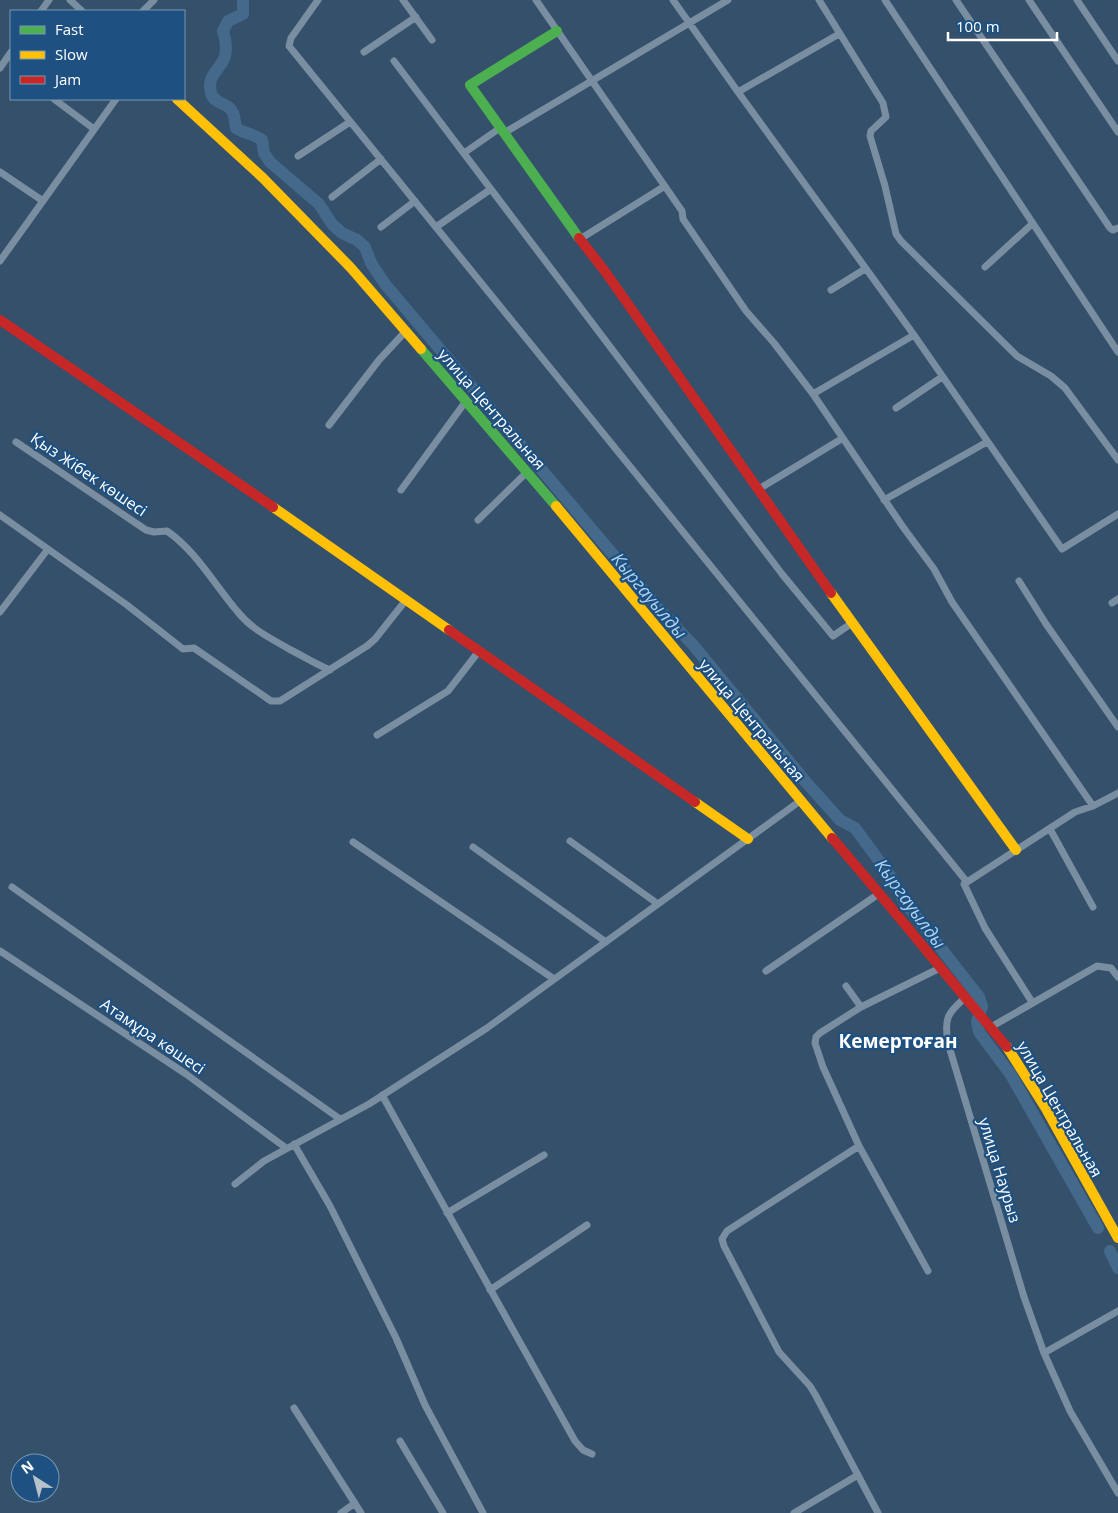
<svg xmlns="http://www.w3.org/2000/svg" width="1118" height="1513" viewBox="0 0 1118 1513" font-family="'Open Sans',sans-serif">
	<rect width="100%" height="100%" fill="#34506b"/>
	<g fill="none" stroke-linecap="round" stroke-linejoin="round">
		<path stroke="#44698b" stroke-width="12" d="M243,0V14L228,21L223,31C226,41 228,52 223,61C216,73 207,77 211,93C214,105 229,102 233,113C235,117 235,124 236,128C245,134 252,133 262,140L264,153L270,162L319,204L332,224L342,233L357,240L365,247L371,263L385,284L659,609L694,646L805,781L840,820L855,828L891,877L904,901L979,997L982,1006L977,1021L979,1032L1011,1075L1098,1228
			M1110,1251L1118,1268"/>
		<path stroke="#7a8ea1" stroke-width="7" d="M70,0L82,11
			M318,0L291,38L289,46L967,882
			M403,0L432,40
			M536,0L682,211L683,219L746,311L774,343L813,394L903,527L934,569L952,602L1093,806
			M673,0L738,92L914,335L1062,549L1118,514
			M819,0L883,103L886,117L871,131L870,136L885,186L896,234L901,241L1017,356L1051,376L1065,388L1118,460
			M885,0L1118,352
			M956,0L1110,228L1113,230L1118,228
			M1029,0L1118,132
			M1077,0L1118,61
			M41,11L49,0
			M143,11L154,0
			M364,52L416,17
			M394,61L782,574L833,636L852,623
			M0,68L11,52
			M738,92L839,34
			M54,99L94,129
			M504,133L728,0
			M464,153L500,128
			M298,156L350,122
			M0,172L43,201
			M332,197L381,159
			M381,227L415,201
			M436,227L491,189
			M580,239L665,186
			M0,261L116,99
			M985,267L1032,224
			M831,290L865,269
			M813,394L914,335
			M896,408L942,377
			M329,425L379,360L405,332
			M16,442L146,530L154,532L167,531C196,551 214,584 237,611C251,629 270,638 289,649C303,656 315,664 330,670
			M759,489L843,438
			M401,490L466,401
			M884,500L987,442
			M0,515L127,605L183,649L194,648L271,701H280L367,646L375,639L406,600
			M478,520L527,472
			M1019,581L1046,624L1118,727
			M1112,603L1118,599
			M0,612L48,549
			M377,735L448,691L479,651
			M1050,829L1093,907
			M570,841L658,904
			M353,842L554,979
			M473,847L606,942
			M12,887L340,1119
			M0,951L186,1074L286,1148
			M766,971L880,893
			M846,986L861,1007
			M965,998C947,1013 944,1019 948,1043L1024,1297L1044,1353L1070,1411L1118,1493
			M1032,1002L985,928L964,884L1075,812L1093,806L1118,793
			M991,1027L1097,966L1111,968L1118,977
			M382,1095L575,1441L583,1450L592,1454
			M294,1144L330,1206L396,1338L425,1405L483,1513
			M859,1146L727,1231L722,1239L724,1246L779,1352L810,1386L816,1396L878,1513
			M235,1184L264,1161L369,1104L487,1028L800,801
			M447,1213L544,1155
			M928,1271L859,1146L823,1067L815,1043L816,1037L820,1033L861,1007L940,968
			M490,1290L587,1225
			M1044,1353L1118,1311
			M294,1408L361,1513
			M400,1441L443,1513
			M341,1513L355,1503
			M794,1513L858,1475"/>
		<path stroke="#4caf50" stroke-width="10" d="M557,31L470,85L579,238
			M421,349L556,506"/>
		<path stroke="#ffc107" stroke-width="10" d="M177,99L263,178L351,268L421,349
			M556,506L832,838
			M273,507L449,630
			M831,593L1016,850
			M695,802L748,839
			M1007,1047L1045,1107L1118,1238"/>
		<path stroke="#c62828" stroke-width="10" d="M579,238L604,270L831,593
			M0,320L273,507
			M449,630L695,802
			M832,838C892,907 948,978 1007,1047"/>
	</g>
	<g text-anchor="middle" stroke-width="4.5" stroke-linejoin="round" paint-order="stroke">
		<g font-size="16" fill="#fff" stroke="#1e5181">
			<text transform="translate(492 409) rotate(49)" y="6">улица Центральная</text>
			<text transform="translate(89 474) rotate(34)" y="6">Қыз Жібек көшесі</text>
			<text transform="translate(752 720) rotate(50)" y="6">улица Центральная</text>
			<text transform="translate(153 1036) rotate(34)" y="6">Атамұра көшесі</text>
			<text transform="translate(1060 1109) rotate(60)" y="6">улица Центральная</text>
			<text transform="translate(1000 1170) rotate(73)" y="6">улица Наурыз</text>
		</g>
		<g font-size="18" font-style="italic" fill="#afd2f0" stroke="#1e5181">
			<text transform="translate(649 596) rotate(50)" y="6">Кыргауылды</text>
			<text transform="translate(910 904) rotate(54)" y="6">Кыргауылды</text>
		</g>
		<g font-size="19" font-weight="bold" fill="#fff" stroke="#1e5181">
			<text x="898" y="1048">Кемертоған</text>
		</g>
	</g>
	<rect x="10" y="10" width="175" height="90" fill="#1e5181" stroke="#7897b3"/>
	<rect x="20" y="26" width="25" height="8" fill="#4caf50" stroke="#7897b3"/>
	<text x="55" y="35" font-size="15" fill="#ffffff">Fast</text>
	<rect x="20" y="51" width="25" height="8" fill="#ffc107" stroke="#7897b3"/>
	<text x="55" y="60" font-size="15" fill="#ffffff">Slow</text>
	<rect x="20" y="76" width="25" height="8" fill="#c62828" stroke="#7897b3"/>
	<text x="55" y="85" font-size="15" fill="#ffffff">Jam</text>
	<g transform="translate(35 1478) rotate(324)"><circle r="24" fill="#1e5181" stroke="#7897b3"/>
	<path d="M0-4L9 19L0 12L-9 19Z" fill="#b8c2cb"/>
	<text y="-8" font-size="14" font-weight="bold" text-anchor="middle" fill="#ffffff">N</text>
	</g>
	<path d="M948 32v8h109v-8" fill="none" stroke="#ffffff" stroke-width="2.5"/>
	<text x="956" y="32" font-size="15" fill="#ffffff" stroke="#1e5181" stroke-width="4" paint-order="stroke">100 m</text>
</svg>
